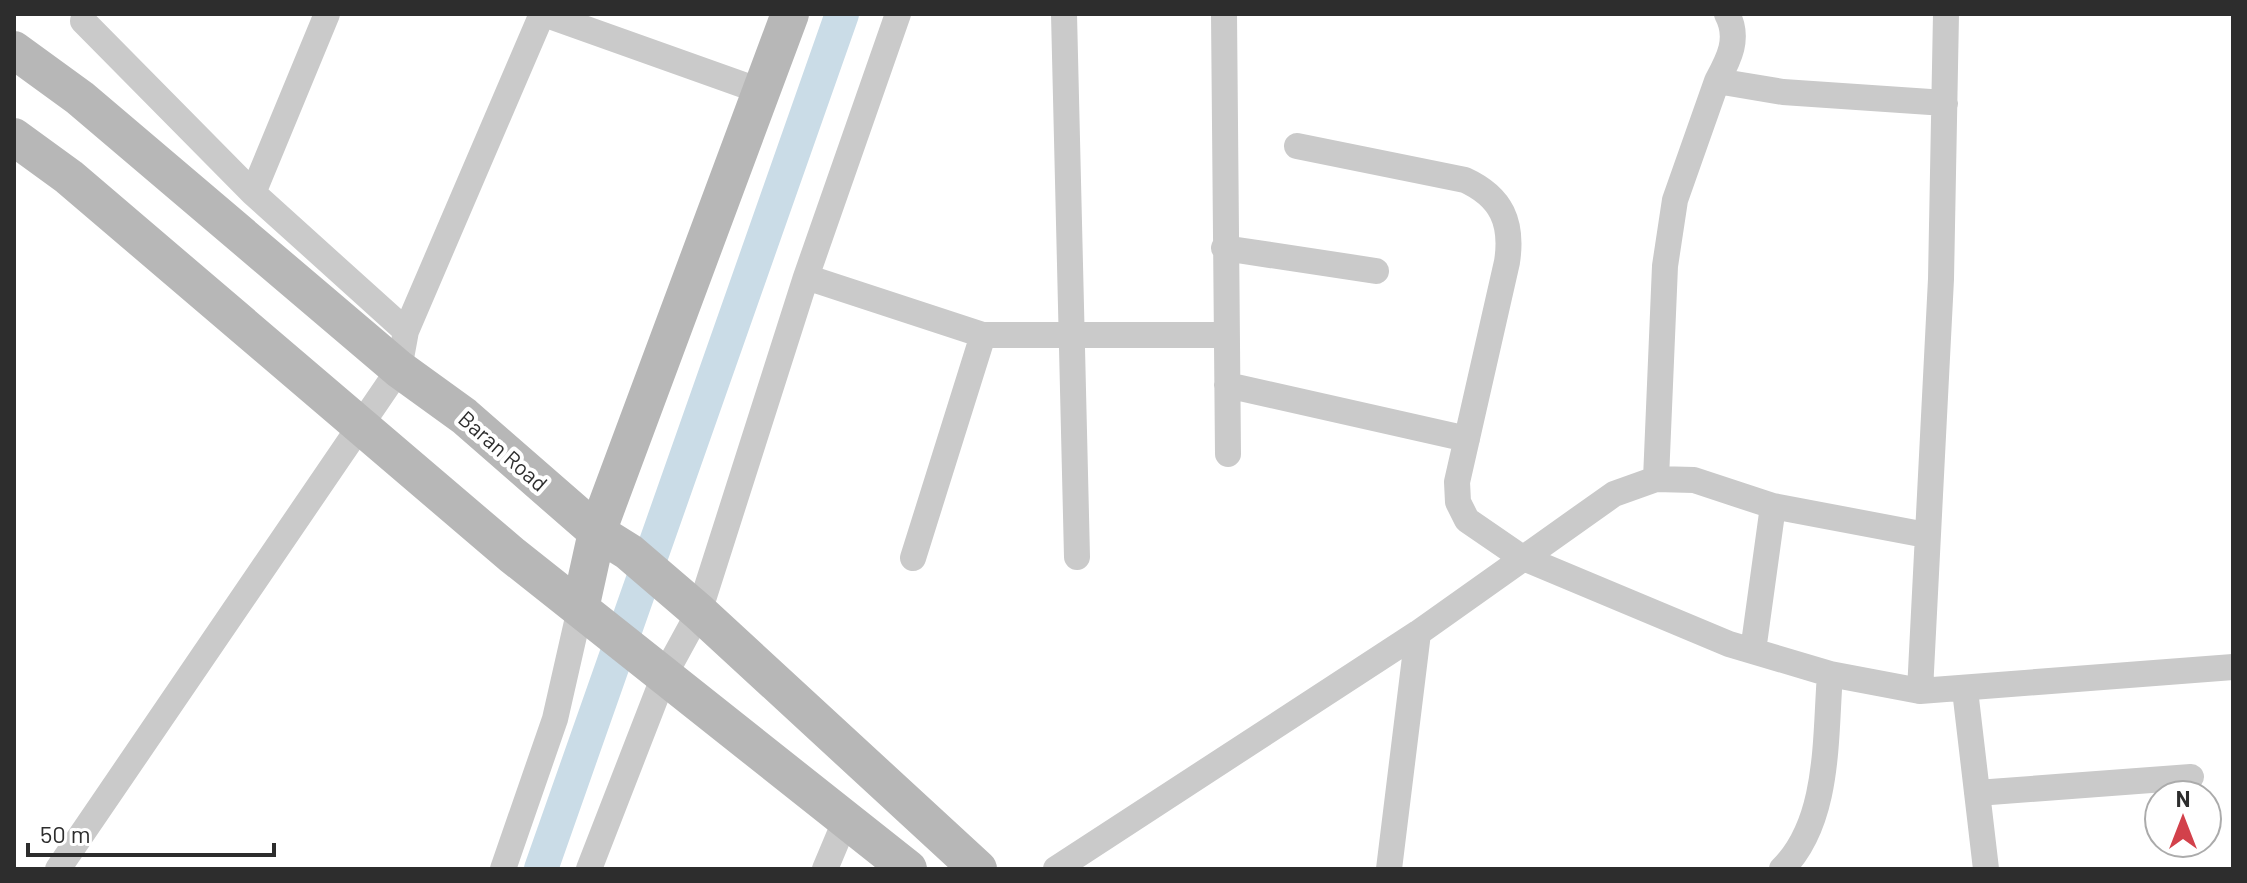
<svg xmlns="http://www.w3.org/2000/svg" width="2247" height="883" viewBox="0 0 2247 883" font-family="Barlow,sans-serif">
	<rect width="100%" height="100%" fill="#fff"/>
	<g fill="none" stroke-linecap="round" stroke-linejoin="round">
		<path stroke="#cadce7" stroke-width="34" d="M541,869L842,14"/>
		<path stroke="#cacaca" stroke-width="26" d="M544,14L763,92
			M1064,14L1077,557
			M1224,14L1228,454
			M1727,14C1740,38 1729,59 1717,81L1783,92L1945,103
			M83,21L253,193L406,331
			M1297,146L1465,180C1502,197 1513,223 1507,262L1457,482L1458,502L1467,520L1521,557L1729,644L1830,674C1825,738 1830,821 1782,869
			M253,193L327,14
			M1224,248L1376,271
			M806,277L983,335H1225
			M1227,385L1467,439
			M1656,479L1694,480L1773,506L1926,535
			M913,558L983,335
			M1753,651L1773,506
			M1830,674L1920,691L2233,667
			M1965,690L1986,869
			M1920,691L1941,279L1946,14
			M1977,793L2191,777
			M58,869L399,369L406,331L542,14
			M503,869L555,719L580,609
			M589,869L664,676L699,612L806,277L898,14
			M825,869L846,819
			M1056,869L1418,633L1614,494L1656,479L1665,266L1675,200L1717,81
			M1389,869L1418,633"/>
		<path stroke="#b7b7b7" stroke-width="38" d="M14,50L80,98L399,369L464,416L597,532L629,552L699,612L978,869
			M14,137L69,177L512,555L908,869
			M580,609L597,532L790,14"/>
	</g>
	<g text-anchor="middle" stroke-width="8" stroke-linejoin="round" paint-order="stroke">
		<g font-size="22" fill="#2d2d2d" stroke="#fff">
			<text transform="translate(503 451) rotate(41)" y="8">Baran Road</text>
		</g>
	</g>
	<rect width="2247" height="883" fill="none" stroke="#2d2d2d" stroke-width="32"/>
	<g transform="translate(2183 819)"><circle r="38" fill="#ffffff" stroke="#ababab" stroke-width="2"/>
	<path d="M0-6L14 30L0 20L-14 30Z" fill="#d2414b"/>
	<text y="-12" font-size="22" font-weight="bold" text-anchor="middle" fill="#2d2d2d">N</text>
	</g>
	<path d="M28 843v12h246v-12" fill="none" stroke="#2d2d2d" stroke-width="4"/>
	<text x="40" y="843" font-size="24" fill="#2d2d2d" stroke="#ffffff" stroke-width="6" paint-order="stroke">50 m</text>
</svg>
